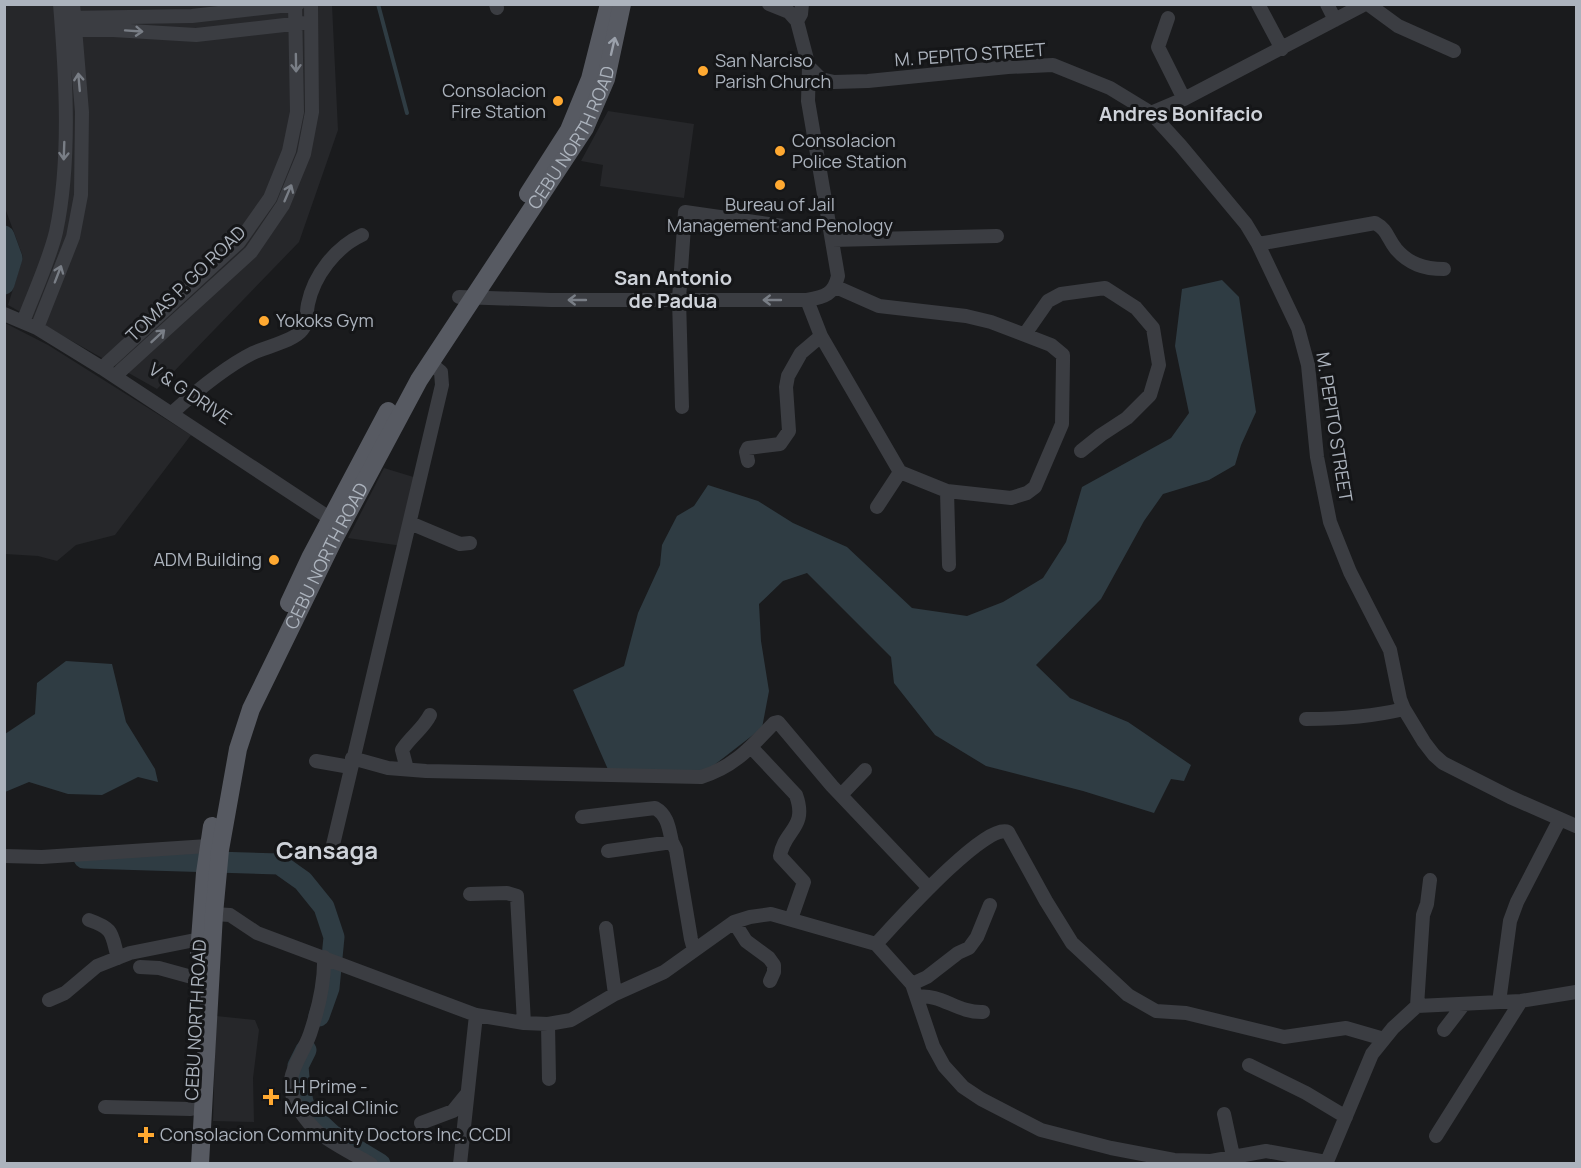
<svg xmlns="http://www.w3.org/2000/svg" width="1581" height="1168" viewBox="0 0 1581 1168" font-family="Manrope,sans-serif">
	<rect width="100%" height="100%" fill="#1a1b1d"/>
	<path fill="#26272a" d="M5,5H332L338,130L299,242L157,389L8,305L23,257L5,208Z
		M608,111L694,124L684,198L600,186L603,165L581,161Z
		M5,323L48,345L191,435L115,535L76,545L57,561L38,556L5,554Z
		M384,468L420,479L402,546L348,538Z
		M216,1016L255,1020L259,1030L253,1078L254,1122L213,1121Z"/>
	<path fill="#2f3c43" d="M1222,280L1239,297L1256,412L1241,445L1235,465L1209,480L1163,494L1144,521L1101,599L1036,665L1070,698L1128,722L1191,765L1184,781L1171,779L1154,813L1083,791L986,766L935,735L894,683L891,657L807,573L783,581L759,604L761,641L769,691L762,728L700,776L610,774L573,690L624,666L638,613L660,565L662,545L677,516L694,506L708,485L758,501L793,523L847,547L912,608L967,616L1003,602L1043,578L1066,542L1082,487L1171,438L1189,413L1175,346L1182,289Z
		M66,661L112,664L126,722L155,769L158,782L138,777L102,795L68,794L29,782L5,792V734L35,714L37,683Z"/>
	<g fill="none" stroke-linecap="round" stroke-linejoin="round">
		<path stroke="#2f3c43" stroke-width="4" d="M378,4L407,113"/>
		<path stroke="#2f3c43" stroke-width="21" d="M4,236L12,258L4,284
			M84,858L279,864L303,881L324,907L334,937L329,988L319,1016
			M306,1050L298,1066L300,1089L305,1110L332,1135L380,1164"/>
		<path stroke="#3b3d42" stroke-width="14" d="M496,4L497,8
			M769,4L789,12L797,21
			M1258,4L1282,49
			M1327,4L1335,20
			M1368,4L1398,26L1454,51
			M66,18L192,16L298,4
			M1168,18L1158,47L1184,99
			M67,30H113L196,35L302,23
			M809,67L821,79L834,82L868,81L1008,67L1053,65L1110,88L1151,113L1181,146L1246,224L1258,244L1298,328L1308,365L1317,457L1330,522L1350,572L1390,650L1400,699L1404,709L1424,742L1434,755L1443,763L1510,797L1576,826
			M1151,113L1184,99L1365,4
			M832,240L997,236
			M1258,244L1375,223C1388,230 1387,238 1396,249C1409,264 1424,269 1444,269
			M459,297L551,300H807C825,297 834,294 838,276L808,101L809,67L797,21L801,14L802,4
			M807,300L821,336L900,472L947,491L1011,498L1027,493L1035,487L1062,424L1063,362V355L1051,345L991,322L966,316L879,306L836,287
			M4,314L37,328L102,368L337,523
			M23,322C34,293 49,261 56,232C71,161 66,77 60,4
			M37,328L73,237L81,195L82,112L73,4
			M1025,334L1048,301L1061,294L1105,288L1136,308L1153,328L1159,365L1150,395L1127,418L1101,435L1081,451
			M102,368L239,242L270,198L289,151L297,112L295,4
			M115,376L251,252L283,205L304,154L312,112L311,4
			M682,407L679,299L685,212L783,226
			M172,413C193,394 227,366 253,353C265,347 294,341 302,330C308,323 306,313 308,304C314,275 336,247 362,235
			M748,461L746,452L748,448L780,444L789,431L786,387L788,376L801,353L821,336
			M947,491L949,565
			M877,507L900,472
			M410,523L460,544L470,543
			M1306,719C1339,719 1371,717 1404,709
			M751,747L796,795C808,828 784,830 780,856L804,882L791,919
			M352,758L388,768L426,771L701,777C734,767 750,748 774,723L778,722L832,786L928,887
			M316,761L350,767
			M407,769L402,750C410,737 423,729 430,715
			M841,795L865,770
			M582,817L655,808C668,815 669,829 672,842
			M332,849L442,385L441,372L430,363
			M608,851L672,842L676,850L691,939L694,950
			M4,856L42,857L208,846
			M470,894L507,893L517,896L524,1023
			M214,914L230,915L257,933L476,1015L524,1023L548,1024L571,1020L615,994L664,972L734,922L750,917L771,914L876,944L912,984L933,1046L944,1066L963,1087L981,1099L1041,1130L1111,1148L1174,1160L1211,1161L1266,1151L1326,1162
			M89,920C115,929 111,934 118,958
			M734,922L746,941L769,958L774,965V972L770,981
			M606,928L615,994
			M876,944C893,926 986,821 1008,832L1046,901L1072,943L1128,995L1156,1011L1186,1013L1284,1037L1346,1028L1384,1039
			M324,957C325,983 318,1010 310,1034C300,1062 280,1077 298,1108C304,1117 310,1126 319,1133C335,1145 353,1154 371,1164
			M140,967L159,968L199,979
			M912,984L927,977L958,953L969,948L977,937L990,905
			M917,997C941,993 957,1013 983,1012
			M49,1000L65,993L97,966L130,953L200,939
			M1499,1002L1510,921L1517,902L1560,819
			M1417,1006L1423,915L1427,904L1430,880
			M548,1024L549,1079
			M1444,1030L1464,1004
			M1249,1065L1306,1093L1346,1117
			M105,1107L191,1109
			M1224,1114L1233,1156
			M421,1123L453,1111L466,1095
			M1436,1136L1521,1001
			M460,1164L476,1015
			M1326,1164L1372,1054L1393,1028L1417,1006L1521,1001L1576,992"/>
		<g stroke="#575a62" stroke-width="18">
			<path d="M528,194L569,130L590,79L609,4"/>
			<path d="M289,603L310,558L388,411"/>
			<path d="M199,953L205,873L212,826"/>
			<path id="s1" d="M200,1164L214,914L220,850L238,749L251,709L334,539L419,380L585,128L606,79L622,4"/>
		</g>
	</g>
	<defs><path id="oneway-shaft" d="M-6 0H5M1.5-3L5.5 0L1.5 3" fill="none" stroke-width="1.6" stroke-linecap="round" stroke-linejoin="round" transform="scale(1.5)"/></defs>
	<g stroke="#797e86">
		<use href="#oneway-shaft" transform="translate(134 31) rotate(4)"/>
		<use href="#oneway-shaft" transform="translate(296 63) rotate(89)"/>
		<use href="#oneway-shaft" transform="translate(79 82) rotate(-95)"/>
		<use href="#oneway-shaft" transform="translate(64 151) rotate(92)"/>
		<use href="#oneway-shaft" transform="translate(288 193) rotate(-67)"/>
		<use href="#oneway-shaft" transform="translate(58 274) rotate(-69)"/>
		<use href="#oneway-shaft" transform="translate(577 300) rotate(180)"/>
		<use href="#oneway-shaft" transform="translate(772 300) rotate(-180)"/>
		<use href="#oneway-shaft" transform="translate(158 336) rotate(-43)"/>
	</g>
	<use stroke="#9ba1ab" href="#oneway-shaft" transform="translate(613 46) rotate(-77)"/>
	<g fill="#ffa931" stroke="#151618" stroke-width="2">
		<circle cx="703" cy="71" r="6"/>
		<circle cx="558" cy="101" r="6"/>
		<circle cx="780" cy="151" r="6"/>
		<circle cx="780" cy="185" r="6"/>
		<circle cx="264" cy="321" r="6"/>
		<circle cx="274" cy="560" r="6"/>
		<path d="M268 1088h6v6h6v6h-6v6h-6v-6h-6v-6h6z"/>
		<path d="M143 1126h6v6h6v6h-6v6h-6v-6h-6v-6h6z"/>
	</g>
	<g text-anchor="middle" stroke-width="6" stroke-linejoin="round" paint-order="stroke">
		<g font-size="18" fill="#acb3bd" stroke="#151618">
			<text transform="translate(970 55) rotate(-4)" y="6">M. PEPITO STREET</text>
			<text dy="6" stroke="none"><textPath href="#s1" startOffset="1116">CEBU NORTH ROAD</textPath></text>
			<text transform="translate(186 284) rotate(-44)" y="6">TOMAS P. GO ROAD</text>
			<text transform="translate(190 394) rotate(34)" y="6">V &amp; G DRIVE</text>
			<text transform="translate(1334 427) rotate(81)" y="6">M. PEPITO STREET</text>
			<text dy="6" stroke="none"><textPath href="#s1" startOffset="630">CEBU NORTH ROAD</textPath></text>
			<text transform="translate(196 1020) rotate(-87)" y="6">CEBU NORTH ROAD</text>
		</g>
		<g font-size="18" fill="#acb3bd" stroke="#151618" text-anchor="start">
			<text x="715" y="67">San Narciso<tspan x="715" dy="21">Parish Church</tspan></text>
			<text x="546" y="97" text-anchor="end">Consolacion<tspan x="546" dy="21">Fire Station</tspan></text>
			<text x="792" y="147">Consolacion<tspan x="792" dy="21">Police Station</tspan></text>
			<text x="780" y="211" text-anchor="middle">Bureau of Jail<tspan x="780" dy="21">Management and Penology</tspan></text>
			<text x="276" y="327">Yokoks Gym</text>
			<text x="262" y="566" text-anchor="end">ADM Building</text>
			<text x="284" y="1093">LH Prime -<tspan x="284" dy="21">Medical Clinic</tspan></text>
			<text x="160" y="1141">Consolacion Community Doctors Inc. CCDI</text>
		</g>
		<g font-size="20" font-weight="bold" fill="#ced2d9" stroke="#151618">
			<text x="1181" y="121">Andres Bonifacio</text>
			<text x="673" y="285">San Antonio<tspan x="673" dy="23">de Padua</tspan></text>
		</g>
		<g font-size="24" font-weight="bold" fill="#ced2d9" stroke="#151618">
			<text x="327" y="859">Cansaga</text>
		</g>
	</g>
	<rect width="1581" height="1168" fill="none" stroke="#acb3bd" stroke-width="12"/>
</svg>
